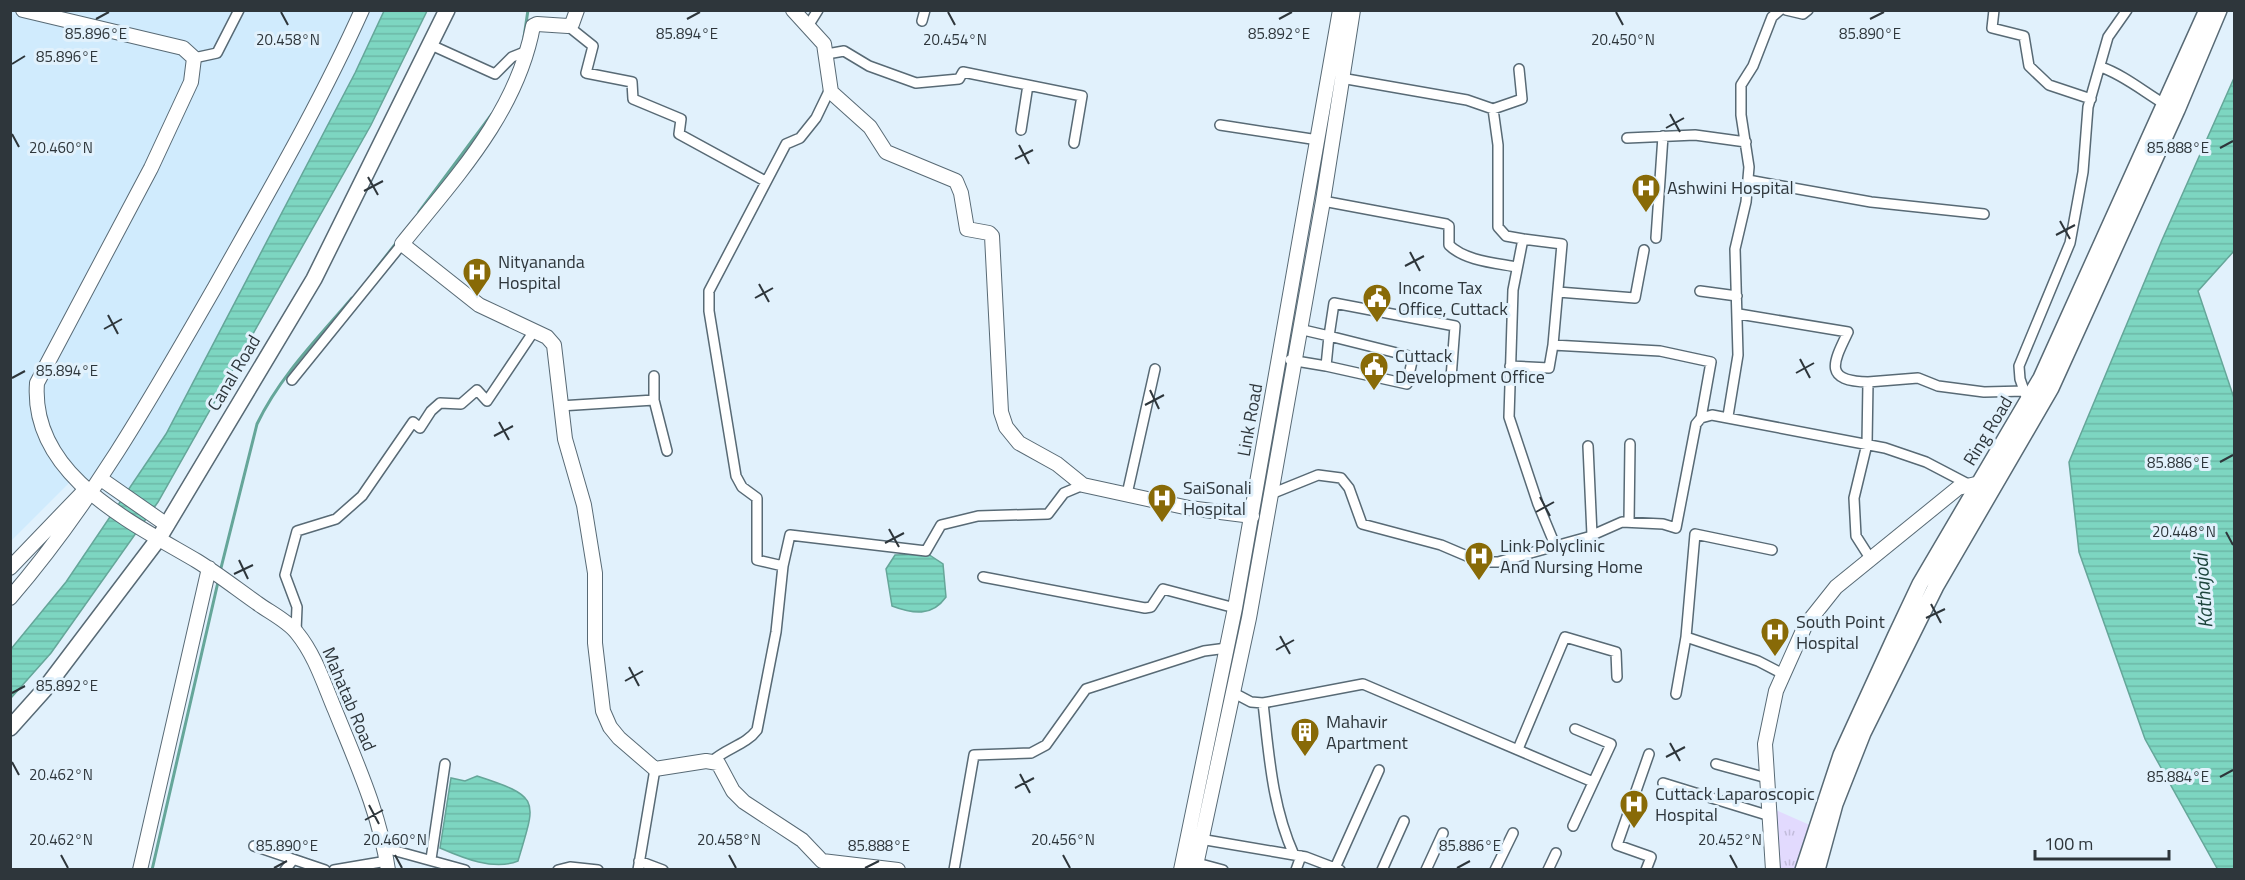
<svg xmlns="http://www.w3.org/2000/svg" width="2245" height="880" viewBox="0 0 2245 880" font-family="'Titillium Web',sans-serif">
	<defs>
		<pattern id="grass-tufts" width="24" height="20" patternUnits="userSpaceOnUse" patternTransform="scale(1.5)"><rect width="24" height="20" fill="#e2dafe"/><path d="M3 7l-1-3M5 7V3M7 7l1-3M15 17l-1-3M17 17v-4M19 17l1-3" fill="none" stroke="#c2bcdb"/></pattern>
		<pattern id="water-rules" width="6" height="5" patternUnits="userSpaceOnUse" patternTransform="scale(1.5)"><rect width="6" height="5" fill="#7dd6c1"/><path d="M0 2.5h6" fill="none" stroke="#6cb8a7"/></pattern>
	</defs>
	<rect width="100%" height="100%" fill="#e1f1fc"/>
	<path fill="#d0ebfd" d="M11,11H384L355,73L166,434L119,503L78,474L11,541Z"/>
	<path fill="url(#grass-tufts)" d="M1776,810L1812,826L1799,869H1778Z"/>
	<path fill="url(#water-rules)" stroke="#65a699" stroke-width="1.5" d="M384,11H427L371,125L158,502L51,653L11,698V649L66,582L166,434L355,73Z
		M2234,78V251L2198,291L2234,398V869L2218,870L2145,739L2079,552L2069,462L2162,240Z
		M928,554L943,564L946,597C932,617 913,614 892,606L886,569L895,555Z
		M477,776C542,797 536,800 518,861C494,871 463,858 440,848L451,778L465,781Z"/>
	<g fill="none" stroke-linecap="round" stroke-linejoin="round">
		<path stroke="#65a699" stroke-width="3" d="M524,37L528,10
			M419,212L492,114
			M372,274L397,242
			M220,572L257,424C280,376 318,338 352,298
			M152,870L218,582"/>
		<g stroke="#586a75" stroke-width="12">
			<path id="street" d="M1786,10L1803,14L1808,10
				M1994,10L1992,28L2024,36L2029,66L2049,85L2091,99
				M922,21L925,10
				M568,26L593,46L586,73L632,82L633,99L681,119L679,134L765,181
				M808,26L818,10
				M431,45L495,74L512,57L527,51
				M827,54L844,51L869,66L916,83L959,79L963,72L1082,96L1074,143
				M194,58L217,53L239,10
				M2101,67C2124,75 2144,92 2166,105
				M1341,78L1467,100L1493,109L1522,99L1519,69
				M1493,109L1498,145V227L1506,236L1523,239L1513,290L1509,417L1538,504L1555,545
				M1220,125L1318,140
				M1021,130L1028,85
				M1627,138L1695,135L1746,142
				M1748,180L1871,202L1984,214
				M1323,201L1446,224L1449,226V245C1465,261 1496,263 1517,267
				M1656,238L1663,136
				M1523,239L1562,244L1553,345L1660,351L1711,362L1701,418
				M1700,291L1737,296
				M1558,292L1635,298L1644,250
				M1739,314L1848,332C1833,363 1823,381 1868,382
				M1299,329L1329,336L1334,303L1455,326L1451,378
				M1290,360L1326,366L1329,336L1413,357L1407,384L1326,366
				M1510,366L1549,368L1553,345
				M654,376V400
				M292,380L402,244
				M2028,402L2020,379L2019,366L2070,243L2083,172L2088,107L2108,37L2127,10
				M560,406L654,400L667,451
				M1728,416L1738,355L1735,249L1746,202L1749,167L1741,115V85L1753,66L1772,17L1780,10
				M1588,446L1592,535
				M1127,494L1155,369
				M1271,494L1318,475L1341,478L1349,488L1362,524L1441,545L1481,562H1498L1588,537L1622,522L1663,524L1676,528L1696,424L1701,418L1712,415L1885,448L1926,462L1970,485
				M1629,522L1630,444
				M1772,550L1695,534L1686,637L1758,661L1783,674
				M1870,558L1856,536L1854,498L1867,444L1868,382L1918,378L1938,386L1984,392L2025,391
				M783,566L790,535L926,551L941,525L978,516L1048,514L1064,493L1083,485
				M983,577L1145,608L1151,607L1163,589L1235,608
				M296,631L297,607L285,575L297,531L336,519L362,496L413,422L420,428L431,411L440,403L461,404L477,390L487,401L534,331
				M1232,692L1251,702L1263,703L1363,684L1593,782
				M1676,694L1686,637
				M1263,703C1269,755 1272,806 1294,855
				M1518,749L1565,637L1616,652L1617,677
				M711,762C726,748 746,745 757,730L776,632L783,566L757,560V498L742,487L736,476L709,311V291L786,144L800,138L816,118L830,89
				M1716,764L1767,778
				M1663,783L1770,816
				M1573,826L1611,744L1575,729
				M1200,839L1306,857L1340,870
				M254,846L325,870
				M385,848L465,870
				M431,859L445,764
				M639,861L663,870
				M1197,863L1223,870
				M1335,868L1379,770
				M285,870L293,860
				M334,870L387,861
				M558,870L570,867L598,870
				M638,870L655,769
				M954,870L974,755L1031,753L1046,745L1086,689L1204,651L1227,648
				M1296,870L1301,856
				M1382,870L1404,821
				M1426,870L1443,833
				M1495,870L1513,833
				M1548,870L1556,853
				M1646,870L1651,857L1617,845L1649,754"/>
		</g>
		<g stroke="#586a75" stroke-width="16">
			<path id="secondary" d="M23,10L183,48L194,58L191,82L151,168L37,383C30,475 131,522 197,561C218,574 237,589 257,603C269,612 288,621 297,633C315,655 324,684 335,710C356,762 380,814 388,870
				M577,10L572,24L568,26L537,24L533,26C517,113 455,178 402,244L479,305L547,337L554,345L565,439L584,505L595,573V643L603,711L610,727L619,738L655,769L706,761L718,763L733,791L744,802L802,840L822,861L898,870
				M793,10L824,44L831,92L870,127L886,152L956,181L961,193L967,229L989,233L992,236L1001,412L1006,427L1019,443L1057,464L1083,485L1189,508L1252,516
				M101,479L167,525
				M10,568L86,489
				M10,598C92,503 153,395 215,287C266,196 319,106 362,10
				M140,870L209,568
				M1181,870L1235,608L1340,10
				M1195,870L1249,618L1323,201L1353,10
				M1773,870L1765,744L1776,691L1805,626L1836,587L1958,488L1980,483L1985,486"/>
		</g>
		<g stroke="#586a75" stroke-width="18">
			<path id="primary" d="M10,728L44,690L159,538L314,279L447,10
				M1803,870L1841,755L1895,637L1920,584L2041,378L2207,10
				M1817,870L1835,804L1863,733L1936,586L2051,388L2177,110L2219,10"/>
		</g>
		<use href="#street" stroke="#fff" stroke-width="9"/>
		<use href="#secondary" stroke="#fff" stroke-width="14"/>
		<use href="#primary" stroke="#fff" stroke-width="15"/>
	</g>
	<path fill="none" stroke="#2e363b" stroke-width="2" d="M281,12L288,25M948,12L955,25M1616,12L1623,25M96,19L109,12M687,19L700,12M1279,19L1292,12M1870,19L1884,12M12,64L25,56M1670,114L1680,132M1666,128L1684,118M12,134L19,147M1019,145L1029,164M2220,148L2233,141M1015,159L1033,150M368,177L378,195M364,191L383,181M2060,221L2070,239M2056,235L2075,225M1410,252L1420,271M1405,266L1424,256M759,284L769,302M755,298L773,288M108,315L118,334M104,329L122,319M1800,359L1810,378M1796,373L1814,363M12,378L25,371M1150,390L1159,409M1145,405L1164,395M499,422L509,440M494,436L513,426M2220,462L2233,455M1540,497L1550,516M1536,512L1554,502M889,529L899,547M2226,532L2233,545M885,543L904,533M239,560L248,579M234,574L253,565M1931,604L1941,623M1926,618L1945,609M1280,636L1290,654M1276,650L1294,640M629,667L639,686M625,681L643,671M12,693L25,686M1670,743L1680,761M1666,757L1685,747M12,762L19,775M1020,774L1030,793M2220,777L2233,770M1015,788L1034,778M369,805L379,824M365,820L383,810M61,855L68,868M395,855L402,868M729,855L736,868M1063,855L1070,868M1730,855L1737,868M274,868L287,861M865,868L879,861M1457,868L1470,861"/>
	<defs>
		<g id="hospital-pin" transform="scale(1.5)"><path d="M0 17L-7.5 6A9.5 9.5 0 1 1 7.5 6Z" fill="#886a07" stroke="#e1f1fc"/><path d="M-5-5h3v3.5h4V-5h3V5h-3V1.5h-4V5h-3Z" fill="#fff"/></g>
		<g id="civic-pin" transform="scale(1.5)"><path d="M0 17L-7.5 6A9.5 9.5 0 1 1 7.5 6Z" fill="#886a07" stroke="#e1f1fc"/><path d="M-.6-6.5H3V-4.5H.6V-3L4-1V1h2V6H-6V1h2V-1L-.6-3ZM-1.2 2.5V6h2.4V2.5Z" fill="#fff"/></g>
		<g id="building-pin" transform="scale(1.5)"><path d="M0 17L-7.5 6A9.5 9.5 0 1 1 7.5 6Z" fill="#886a07" stroke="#e1f1fc"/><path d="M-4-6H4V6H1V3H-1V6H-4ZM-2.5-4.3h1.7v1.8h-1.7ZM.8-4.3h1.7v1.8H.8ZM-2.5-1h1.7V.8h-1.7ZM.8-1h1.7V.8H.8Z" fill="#fff"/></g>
	</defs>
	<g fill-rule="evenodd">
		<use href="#hospital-pin" x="1646" y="188"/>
		<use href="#hospital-pin" x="477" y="272"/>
		<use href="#civic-pin" x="1377" y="298"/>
		<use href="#civic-pin" x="1374" y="366"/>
		<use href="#hospital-pin" x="1162" y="498"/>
		<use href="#hospital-pin" x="1479" y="556"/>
		<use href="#hospital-pin" x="1775" y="632"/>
		<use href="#building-pin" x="1305" y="732"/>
		<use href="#hospital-pin" x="1634" y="804"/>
	</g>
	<g text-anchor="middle" stroke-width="6" stroke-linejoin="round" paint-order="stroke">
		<g font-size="18" fill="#2e363b" stroke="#e1f1fc" text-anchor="start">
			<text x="1667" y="194">Ashwini Hospital</text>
			<text x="498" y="268">Nityananda<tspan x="498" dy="21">Hospital</tspan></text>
			<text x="1398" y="294">Income Tax<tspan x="1398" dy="21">Office, Cuttack</tspan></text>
			<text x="1395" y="362">Cuttack<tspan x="1395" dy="21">Development Office</tspan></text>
			<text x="1183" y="494">SaiSonali<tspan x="1183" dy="21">Hospital</tspan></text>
			<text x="1500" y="552">Link Polyclinic<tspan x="1500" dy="21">And Nursing Home</tspan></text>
			<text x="1796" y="628">South Point<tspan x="1796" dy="21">Hospital</tspan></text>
			<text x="1326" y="728">Mahavir<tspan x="1326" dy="21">Apartment</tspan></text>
			<text x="1655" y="800">Cuttack Laparoscopic<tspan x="1655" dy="21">Hospital</tspan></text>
		</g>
		<g font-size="18" fill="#2e363b" stroke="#e1f1fc">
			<text transform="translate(234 373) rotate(-59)" y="6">Canal Road</text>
			<text transform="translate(1250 420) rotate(-80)" y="6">Link Road</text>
			<text transform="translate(1988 431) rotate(-59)" y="6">Ring Road</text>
			<text transform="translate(349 699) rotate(67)" y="6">Mahatab Road</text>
		</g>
		<g font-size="20" font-style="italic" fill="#1c443c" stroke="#e1f1fc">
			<text transform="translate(2203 591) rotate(-94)" y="7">Kathajodi</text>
		</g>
	</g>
	<g font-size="15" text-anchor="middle" fill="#2e363b" stroke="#e1f1fc" stroke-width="6" stroke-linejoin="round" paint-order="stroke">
		<text x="96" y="39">85.896°E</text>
		<text x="687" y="39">85.894°E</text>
		<text x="1279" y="39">85.892°E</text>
		<text x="1870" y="39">85.890°E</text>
		<text x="955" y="45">20.454°N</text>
		<text x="1623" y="45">20.450°N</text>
		<text x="288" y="45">20.458°N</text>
		<text x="67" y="62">85.896°E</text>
		<text x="61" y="153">20.460°N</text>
		<text x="2178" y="153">85.888°E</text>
		<text x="67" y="376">85.894°E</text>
		<text x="2178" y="468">85.886°E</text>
		<text x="2184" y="537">20.448°N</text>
		<text x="67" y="691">85.892°E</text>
		<text x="61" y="780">20.462°N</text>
		<text x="2178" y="782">85.884°E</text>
		<text x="61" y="845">20.462°N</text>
		<text x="395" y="845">20.460°N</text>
		<text x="729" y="845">20.458°N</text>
		<text x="1063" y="845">20.456°N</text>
		<text x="1730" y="845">20.452°N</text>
		<text x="287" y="851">85.890°E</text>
		<text x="879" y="851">85.888°E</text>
		<text x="1470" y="851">85.886°E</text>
	</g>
	<rect width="2245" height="880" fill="none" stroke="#2e363b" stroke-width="24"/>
	<path d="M2035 850v9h134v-9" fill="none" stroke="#2e363b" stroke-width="3"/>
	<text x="2044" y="850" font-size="18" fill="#2e363b" stroke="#e1f1fc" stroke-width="4.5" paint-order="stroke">100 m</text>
</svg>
